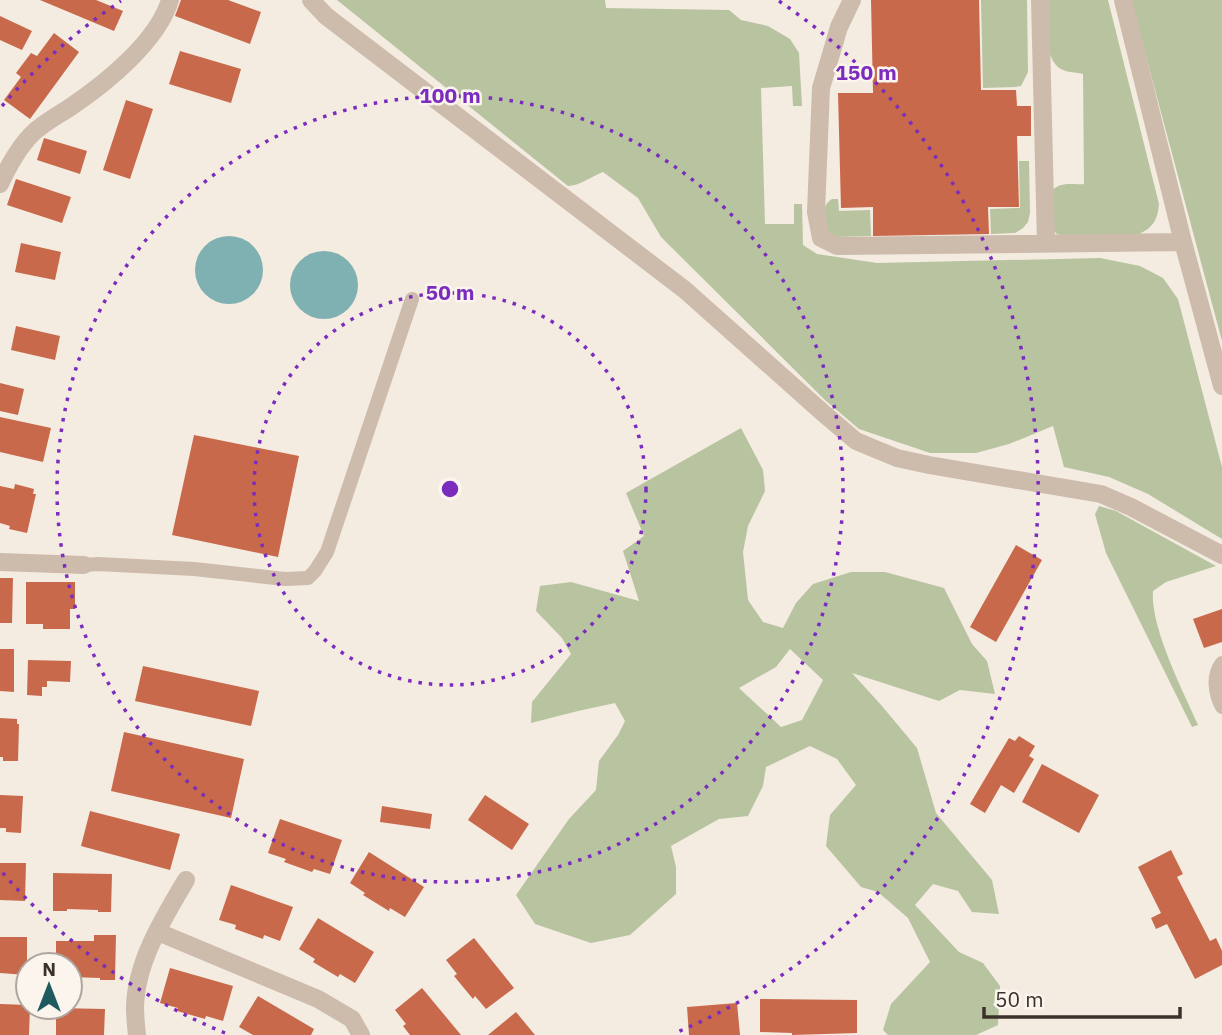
<svg xmlns="http://www.w3.org/2000/svg" width="1222" height="1035" viewBox="0 0 1222 1035" font-family="'IBM Plex Sans',sans-serif">
	<rect width="100%" height="100%" fill="#f4ebe1"/>
	<path fill="#b8c4a0" fill-rule="evenodd" d="M337,0H605L606,8L729,10L741,20L768,26L790,39L799,53L802,106H793L792,86L761,88L765,224H794V204H802L803,245L817,254L877,263L1100,258L1140,266L1163,278L1178,299L1222,467V539L1148,494L1109,477L1064,467L1053,426L1009,444L976,453H930L859,429L825,400L661,237L638,198L603,172C592,176 579,186 568,186Z
		M981,0H1027L1028,72L1021,86L1015,87L983,88Z
		M1048,0H1108L1159,204C1158,219 1153,228 1139,234L1064,236L1057,234L1051,228V192C1060,181 1071,185 1084,184L1083,74C1076,72 1068,73 1061,69C1042,58 1048,20 1048,0Z
		M1131,0H1222V341Z
		M1019,161H1029L1030,213L1028,222L1023,228L1015,233L991,234L990,209L1020,208Z
		M832,199H838L839,211L870,210L871,236L836,237L828,234C823,223 820,206 832,199Z
		M741,428L763,470L765,491L748,526L743,552L748,600L763,622L783,628L796,603L813,584L851,572H885L944,588L972,644L987,661L995,694L960,690L939,701L852,673L882,706L917,748L936,813L992,880L999,914L972,912L958,891L933,884L915,905L959,952L983,963L1000,986L998,1025L976,1035H888L883,1030L891,1004L930,962L908,918L878,892L861,887L826,846L830,815L856,785L837,759L810,746L766,767L763,786L748,816L719,819L671,846L676,867V894L630,935L591,943L535,924L516,895L569,819L596,790L599,761L618,735L625,721L615,703L578,711L531,723L532,702L571,654L562,638L536,611L540,586L571,582L639,601L623,551L644,536L626,493ZM790,649L823,680L802,720L781,727L739,688L776,667Z
		M1099,506L1116,511L1216,566L1166,582L1153,591C1150,627 1183,691 1198,725L1192,727L1106,553L1095,514Z"/>
	<path fill="#7fb0b2" d="M195 270a34 34 0 1 1 68 0a34 34 0 1 1-68 0Z
		M290 285a34 34 0 1 1 68 0a34 34 0 1 1-68 0Z"/>
	<path fill="#c8694b" d="M40,0H96L123,11L114,31Z
		M181,0H228L261,12L250,44L175,16Z
		M871,0H979L981,90H1016L1017,106H1031V136H1017L1019,207H988L989,234L873,236V207L841,208L838,93H873Z
		M0,16L32,31L22,50L0,40Z
		M54,33L79,52L30,119L4,100L21,77L16,73L31,53L37,56Z
		M180,51L241,69L231,103L169,84Z
		M126,100L153,109L130,179L103,170Z
		M44,138L87,151L80,174L37,160Z
		M16,179L71,197L62,223L7,205Z
		M21,243L61,252L55,280L15,272Z
		M16,326L60,336L55,360L11,350Z
		M0,383L24,389L18,415L0,411Z
		M0,417L51,428L43,462L0,452Z
		M194,435L299,456L278,557L172,535Z
		M15,484L34,489L33,494H36L27,533L9,529L10,526L0,523V486L14,489Z
		M1016,545L1042,560L996,642L970,627Z
		M0,578H13L12,623H0Z
		M26,582H75V609H70V629H43V624H26Z
		M1222,609V642L1204,648L1193,619Z
		M0,649H14V692L0,691Z
		M28,660L71,661L70,682L47,681V687H42V696L27,695Z
		M143,666L259,691L251,726L135,701Z
		M0,718L17,719V724H19L18,761H3V757H0Z
		M124,732L244,759L231,818L111,791Z
		M1019,736L1035,746L1029,756L1034,759L1014,793L1001,785L985,813L970,804L1009,738L1015,741Z
		M1042,764L1099,795L1079,833L1022,802Z
		M0,795L23,796L21,833L6,832V828H0Z
		M485,795L529,824L512,850L468,820Z
		M382,806L432,814L430,829L380,822Z
		M90,811L180,834L170,870L81,846Z
		M280,819L342,840L330,874L314,869L312,872L284,862L286,859L268,853Z
		M1171,850L1183,874L1177,877L1210,941L1216,938L1222,951V965L1195,979L1167,924L1156,929L1151,918L1161,913L1138,867Z
		M369,852L424,887L405,917L390,908L389,911L363,895L365,893L350,883Z
		M0,863H26L25,901L0,900Z
		M53,873L112,874L111,912H98V910L67,909V911H53Z
		M231,885L293,907L280,941L264,935L263,939L235,929L236,925L219,920Z
		M318,918L374,952L355,983L340,974L338,977L313,962L315,959L299,949Z
		M94,935H116L115,980H100V978L70,977V965H56V941H94Z
		M0,937H27V975L0,973Z
		M474,938L514,988L486,1009L475,996L473,999L454,976L457,974L446,960Z
		M170,968L233,986L223,1021L206,1016L205,1019L177,1011L178,1008L160,1003Z
		M422,988L461,1035H410L403,1026L406,1024L395,1010Z
		M258,996L314,1029L311,1035H253L239,1027Z
		M760,999L857,1000V1033L792,1035V1033L760,1032Z
		M737,1003L740,1035H689L687,1007Z
		M0,1004L28,1005V1007H30L29,1035H0Z
		M56,1008L105,1009L104,1035H56Z
		M516,1012L535,1035H488Z"/>
	<g fill="none" stroke-linecap="round" stroke-linejoin="round">
		<path stroke="#cdbbac" stroke-width="14" d="M84,565L98,564L194,569L285,579L308,578L315,571L327,552L412,299
			M1222,663C1212,675 1215,694 1222,707"/>
		<path stroke="#cdbbac" stroke-width="18" d="M311,0L326,16L685,290L822,412L856,441L897,458L929,465L1101,494L1131,507L1222,555
			M852,0L839,27L821,88L816,212L821,238L837,246L1183,242
			M1040,0L1046,243
			M1123,0L1183,242L1222,386
			M0,184C8,167 18,148 32,134C43,123 59,115 72,106C106,83 158,41 170,0
			M0,562L84,565
			M158,932L318,999L352,1019L361,1035
			M137,1035C136,1026 135,1016 135,1007C136,962 163,919 186,880"/>
	</g>
	<g fill="none" stroke="#7b2cbf" stroke-width="3.5" stroke-dasharray="3.5 7">
		<circle cx="450" cy="489" r="196"/>
		<circle cx="450" cy="489" r="393"/>
		<path d="M225 1033A589 589 0 0 1 2 872M2 106A589 589 0 0 1 121 1M779 1A589 589 0 0 1 675 1033"/>
	</g>
	<circle cx="450" cy="489" r="10" fill="#7b2cbf" stroke="#fbf5ee" stroke-width="3.5"/>
	<g font-size="21" text-anchor="middle" font-weight="bold" fill="#7b2cbf" stroke="#fbf5ee" stroke-width="5" stroke-linejoin="round" paint-order="stroke">
		<text x="866" y="80">150 m</text>
		<text x="450" y="103">100 m</text>
		<text x="450" y="300">50 m</text>
	</g>
	<g transform="translate(49 986)"><circle r="33" fill="#fbf5ee" stroke="#aea6a0" stroke-width="2"/>
	<path d="M0-5L12 26L0 18L-12 26Z" fill="#1f5a5e"/>
	<text y="-10" font-size="19" font-weight="bold" text-anchor="middle" fill="#3b302b">N</text>
	</g>
	<path d="M984 1007v10h196v-10" fill="none" stroke="#3b302b" stroke-width="3.5"/>
	<text x="995" y="1007" font-size="21" fill="#3b302b" stroke="#fbf5ee" stroke-width="5" paint-order="stroke">50 m</text>
</svg>
